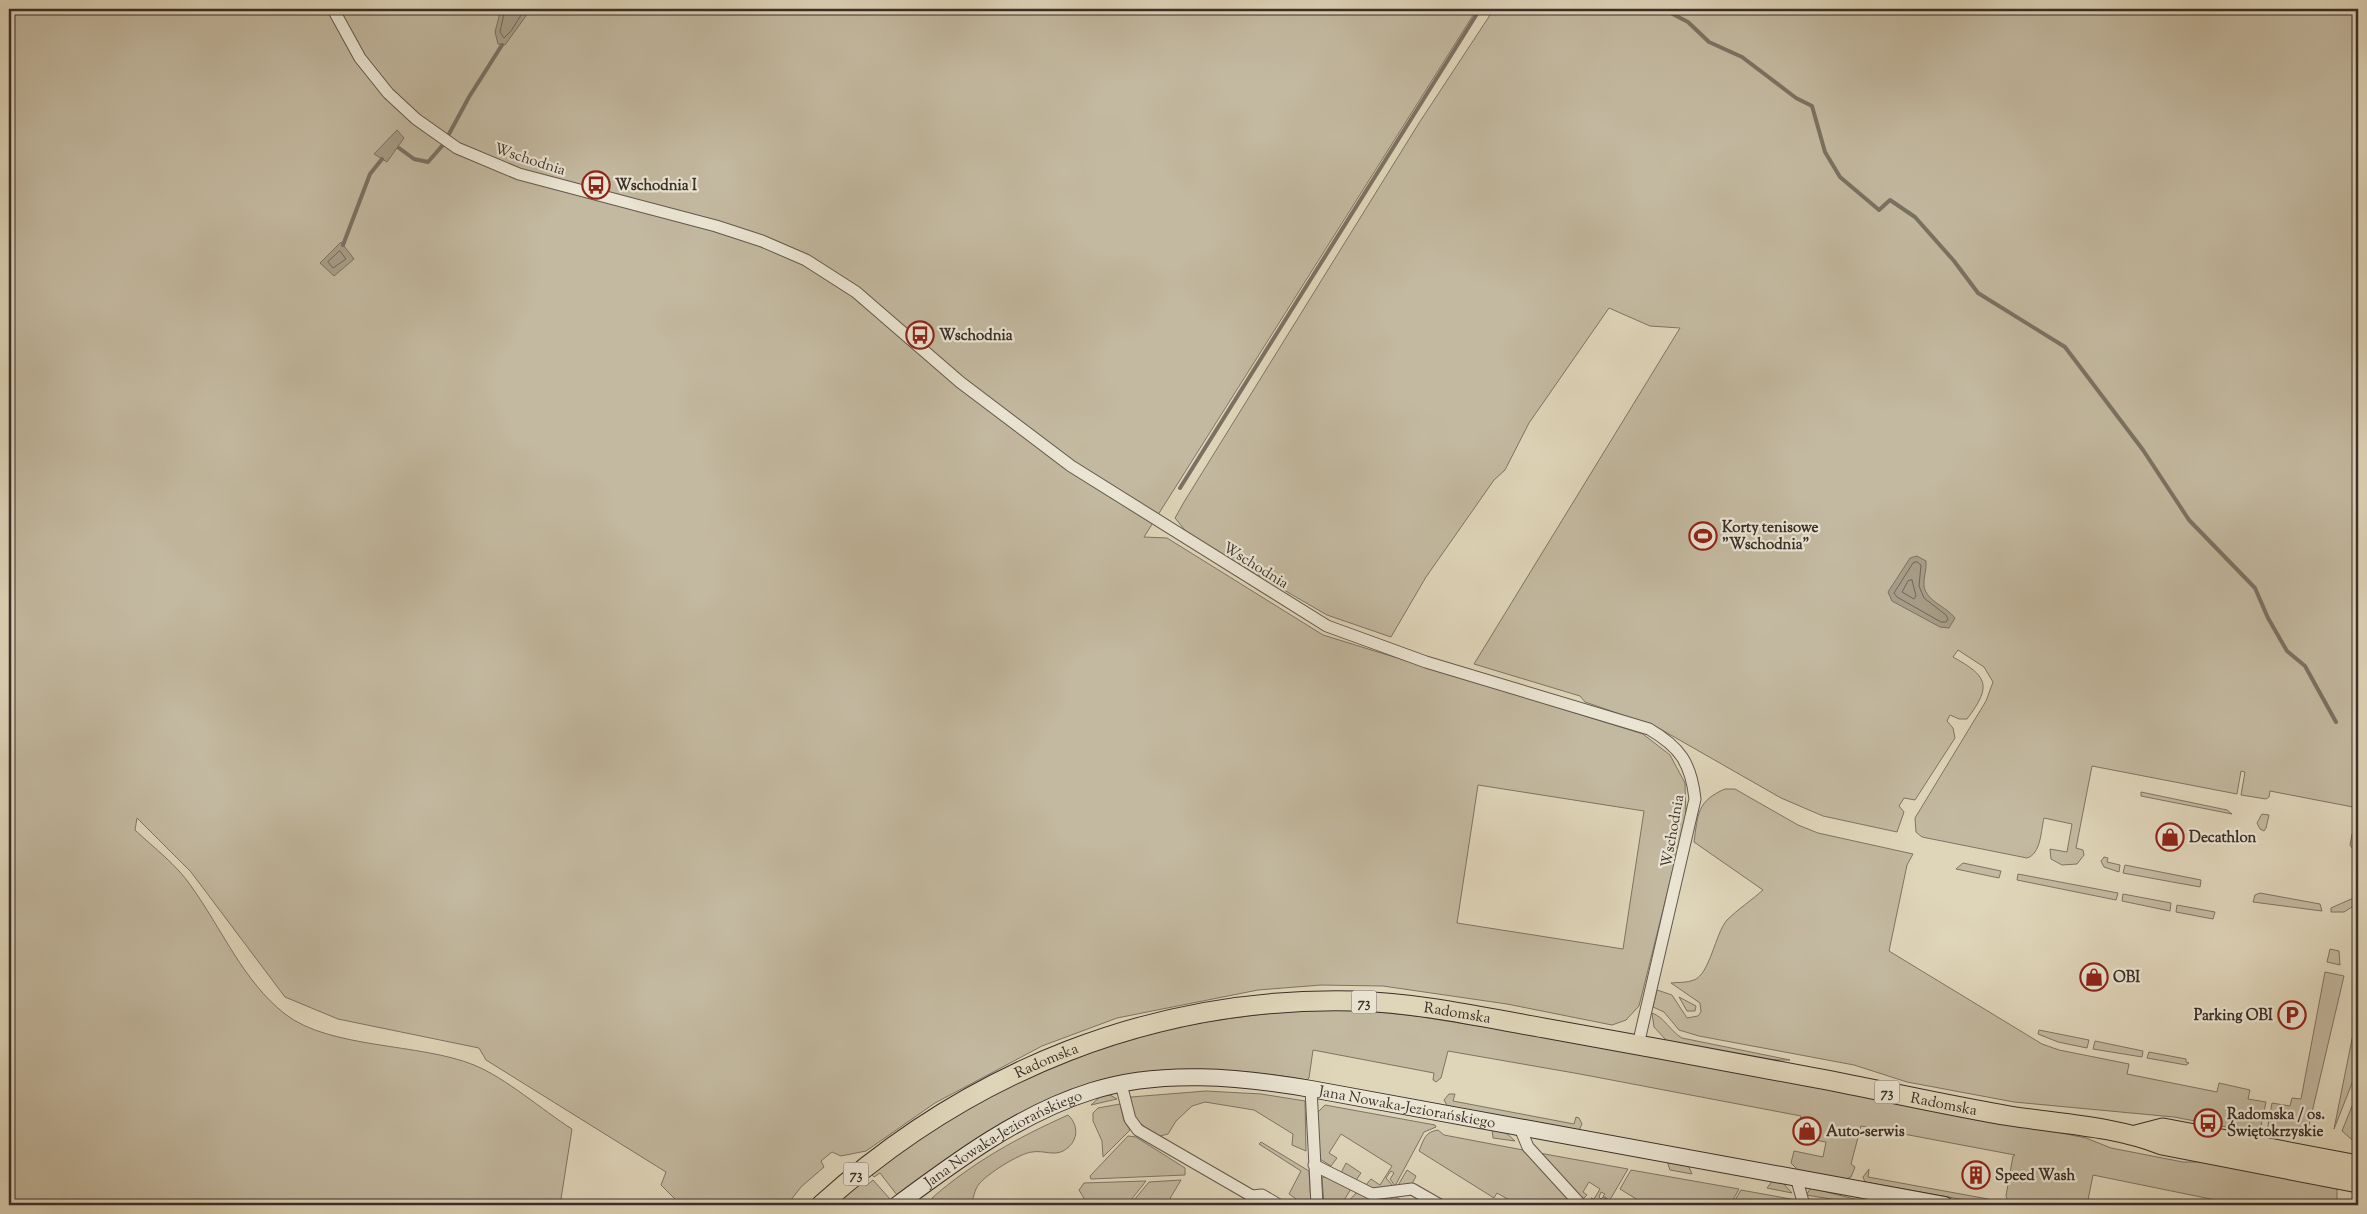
<svg xmlns="http://www.w3.org/2000/svg" width="2367" height="1214" viewBox="0 0 2367 1214" font-family="'Sorts Mill Goudy',serif">
	<rect width="100%" height="100%" fill="#dfd5b9"/>
	<filter id="stains"><feTurbulence type="fractalNoise" baseFrequency=".004" numOctaves="4"/><feColorMatrix values="0 0 0 0 .2 0 0 0 0 .09 0 0 0 0 .02 0 0 0 .5 -.17"/></filter>
	<radialGradient id="worn" r=".72"><stop offset=".6" stop-color="#630" stop-opacity="0"/><stop offset="1" stop-color="#630" stop-opacity=".3"/></radialGradient>
	<path fill="#c3b9a0" stroke="#7e7464" fill-rule="evenodd" d="M9,9H1477L1144,537L1167,538L1323,635L1643,734L1670,755L1685,783L1686,818L1639,1006L1626,1020L1612,1025L1507,1004L1383,986L1321,985L1258,990L1117,1018L1042,1046L935,1103L866,1151L841,1156L832,1152L821,1161L824,1167L801,1187L787,1205H681L661,1185L666,1172L486,1060L479,1048L338,1019L285,997L191,872L137,818L135,830C154,848 177,865 191,886C222,929 243,981 285,1014C330,1049 420,1043 474,1065C506,1078 542,1110 572,1129L560,1205H9ZM1478,785L1644,811L1623,949L1457,923Z
		M1494,9H2358V808L2270,791L2269,797L2266,799L2241,795L2245,772L2241,771L2237,794L2092,766L2076,848L2083,850L2084,855L2077,864L2062,865L2051,859L2050,849L2067,852L2072,824L2044,818C2041,830 2041,854 2027,858L1922,837L1916,832L1915,818L1986,701L1993,682L1984,667L1958,650L1953,657C1987,676 1993,685 1967,719H1959L1950,715L1947,721L1953,728L1955,738L1915,800L1904,798L1899,806L1904,812L1897,832L1823,816L1781,798L1655,726L1585,702L1580,696L1474,664L1680,328L1650,326L1609,308L1529,423L1505,470L1494,480L1426,577L1391,637L1327,615L1189,535L1175,518L1184,502L1419,123Z
		M1725,789H1735L1798,825L1818,833L1913,854L1907,865L1889,951L2042,1044L2059,1050L2129,1064L2127,1074L2217,1092L2219,1083L2250,1090L2248,1099L2266,1102L2260,1131L2258,1133L2174,1117L2014,1102L1907,1082L1854,1065L1699,1036L1679,1030L1664,1012L1653,1007L1657,990L1672,995L1687,1018L1698,1016L1701,1012L1700,1003L1671,983C1679,982 1687,983 1694,980C1710,974 1715,934 1727,920C1738,909 1752,900 1763,890L1694,842C1698,814 1697,801 1725,789Z
		M2141,792L2227,810L2232,814L2141,796Z
		M2262,814L2269,815L2266,828L2264,831L2260,829L2257,823Z
		M2357,831L2358,846L2352,848L2350,845L2352,834Z
		M2104,857L2108,858L2107,862L2120,865L2119,872L2104,867L2101,861Z
		M1963,863L2001,871L1999,878L1956,869Z
		M2125,865L2201,880L2200,887L2123,873Z
		M2018,874L2118,893L2116,900L2017,880Z
		M2260,893L2320,904L2322,911L2253,902L2255,895Z
		M2123,894L2171,903L2170,911L2122,901Z
		M2358,896V903L2344,912H2331V908Z
		M2177,905L2215,912L2213,919L2176,912Z
		M2330,949L2339,951L2340,965L2327,962Z
		M2325,972L2344,976L2309,1125L2281,1132L2267,1131L2272,1103L2290,1106L2292,1098L2301,1099Z
		M1679,997L1696,1006L1695,1011H1687Z
		M1301,1010H1358L1416,1016L1573,1041L2012,1123L2086,1138L2111,1148L2183,1162H2212L2337,1186V1199L2333,1205H2253L2241,1202L2240,1205L2093,1175L2087,1205H2009L2006,1196L2013,1156L2015,1155L1861,1126L1851,1164L1855,1167L1851,1177L1846,1179L1798,1170L1791,1163L1794,1151L1823,1157L1826,1142L1815,1140L1818,1124L1800,1120L1801,1116L1580,1074L1448,1051L1441,1078L1436,1082L1433,1080L1434,1073L1313,1050L1309,1078L1307,1080C1239,1068 1144,1062 1079,1087C1012,1113 954,1153 897,1195L880,1173L874,1177L871,1174C895,1157 918,1138 942,1123C1010,1080 1085,1050 1162,1031C1207,1020 1254,1015 1301,1010Z
		M1652,1013C1664,1017 1670,1031 1682,1038L1790,1060H1762L1667,1041L1654,1027Z
		M2358,1020V1068L2334,1129L2352,1039Z
		M2039,1030L2089,1040L2087,1048L2058,1042L2038,1034Z
		M2095,1041L2143,1051L2142,1057L2093,1049Z
		M2149,1052L2186,1059V1062L2189,1063L2186,1065L2147,1058Z
		M1206,1091L1261,1094L1305,1101L1306,1151L1292,1145L1293,1134L1254,1110L1205,1102L1192,1106L1176,1121L1168,1134L1160,1136C1147,1129 1124,1116 1131,1097Z
		M2358,1091V1145L2342,1131Z
		M1449,1094H1455L1453,1101L1574,1124L1576,1117L1579,1118L1582,1124L1579,1130L1448,1107L1444,1100Z
		M1102,1095H1110L1117,1099L1091,1105Z
		M1120,1104L1124,1121L1130,1130L1103,1157L1102,1141L1093,1121V1113L1098,1108Z
		M1325,1105L1435,1125L1436,1127L1424,1132L1395,1186L1390,1179L1394,1173L1391,1171L1386,1178L1394,1187L1375,1191L1364,1187L1371,1179L1380,1185L1392,1166L1341,1134L1329,1153L1337,1158L1331,1166L1320,1159L1317,1113Z
		M1068,1115C1080,1126 1078,1143 1063,1151C1054,1156 1043,1150 1032,1152C1020,1153 987,1174 979,1184C974,1190 974,1199 970,1205H936L932,1198C973,1162 1019,1137 1068,1115Z
		M1492,1129L1504,1131L1515,1141L1493,1138Z
		M1438,1130L1444,1135L1523,1150L1575,1205H1518L1497,1193L1494,1198L1419,1151C1424,1139 1425,1132 1438,1130Z
		M1128,1136L1136,1137L1185,1168V1175L1091,1179L1090,1176Z
		M1261,1142L1309,1171L1311,1205H1305L1289,1194L1301,1171L1259,1144Z
		M1539,1153L1628,1169L1611,1198L1609,1200L1603,1196L1605,1194L1601,1192L1599,1197L1601,1199L1603,1197L1608,1200L1606,1205L1591,1198L1594,1199L1600,1189L1589,1182L1583,1192L1587,1195L1582,1200Z
		M1667,1161L1688,1165L1692,1174L1670,1170Z
		M1346,1163L1361,1173L1355,1182L1341,1173Z
		M1869,1169L1868,1177L1988,1199L1993,1202L1987,1204L1865,1182L1863,1177Z
		M1407,1170L1416,1176L1412,1184L1397,1187Z
		M1631,1170L1739,1189L1730,1205H1646L1620,1189Z
		M1327,1176L1351,1189L1341,1205H1324L1322,1178Z
		M873,1180L890,1199L891,1201L885,1205H835L863,1181L866,1186Z
		M1181,1180L1166,1205H1130L1149,1182Z
		M1773,1180L1782,1182L1792,1193L1767,1188Z
		M1146,1181L1127,1205H1077L1085,1200L1079,1190L1084,1183Z
		M1811,1188L1870,1203L1868,1205L1806,1195Z
		M1741,1190L1796,1200L1798,1205H1732Z
		M1357,1192L1387,1197L1382,1205H1345Z
		M1393,1196H1394L1410,1205H1387Z"/>
	<path fill="#a79d88" stroke="#7b7162" d="M501,9H531L505,45L498,44L495,32Z
		M397,130L404,138L387,162L374,154Z
		M341,242L354,259L334,276L320,263Z
		M1917,556L1926,561C1927,570 1923,578 1924,586C1926,601 1947,607 1955,618L1949,628L1940,627L1892,601L1888,592L1910,558Z"/>
	<g fill="none" stroke-linecap="round" stroke-linejoin="round">
		<path stroke="#706658" stroke-width="1" d="M505,9L500,32L504,38L511,31L525,9
			M340,251L346,259L333,268L328,262Z
			M1917,562L1921,565L1919,586L1924,598L1946,615L1948,619L1946,622H1941L1897,597L1894,593L1913,563Z
			M1912,580L1916,596L1914,599L1902,592L1908,581Z"/>
		<path stroke="#7b7162" stroke-width="4" d="M1663,9L1688,22L1709,42L1742,57L1796,98L1812,106L1825,152L1840,177L1879,210L1890,200L1915,217L1954,261L1978,293L2065,347L2143,450L2189,520L2255,588L2268,618L2287,651L2305,666L2336,722
			M449,134L469,97L502,45
			M399,148L414,159L428,162L442,146
			M343,245L370,174L382,159
			M1180,488L1480,9"/>
		<g stroke="#63584c" stroke-width="13">
			<path id="street" d="M333,9L360,58L388,93L416,119L457,148L519,174L716,226L762,241L806,260L856,292L960,382L1071,466L1327,626L1426,662L1649,729C1680,747 1691,763 1695,799L1638,1045
				M1121,1084L1130,1119L1138,1130L1252,1196L1262,1195L1279,1205
				M1311,1089L1317,1205
				M1520,1128L1528,1147L1581,1205
				M1314,1165L1372,1194L1412,1189L1440,1205
				M1796,1177L1804,1205"/>
		</g>
		<g stroke="#3a2f28" stroke-width="18">
			<g id="secondary">
				<path id="s1" d="M897,1205C956,1161 1021,1113 1092,1091C1160,1069 1242,1077 1311,1089L1945,1205"/>
			</g>
		</g>
		<g stroke="#3a2f28" stroke-width="21">
			<g id="primary">
				<path d="M2136,1135L2163,1128L2358,1165"/>
				<path id="s2" d="M821,1205C969,1071 1154,996 1355,1001C1419,1003 1482,1017 1544,1028C1635,1044 1725,1061 1816,1078C1880,1090 1945,1105 2010,1116C2061,1124 2114,1126 2162,1145L2358,1183"/>
			</g>
		</g>
		<use href="#street" stroke="#eae4d2" stroke-width="11"/>
		<use href="#secondary" stroke="#eae4d2" stroke-width="16"/>
		<use href="#primary" stroke="#dfd5b9" stroke-width="19"/>
	</g>
	<defs>
		<g id="bus-ring" transform="scale(1.4375)"><circle r="9.5" fill="#eae4d2" stroke="#8f2418" stroke-width="1.5"/><path d="M-5-6H5V4H4V6H2V4H-2V6H-4V4H-5ZM-3.5-4V0h7V-4ZM-3.5 1.2v1.5H-2V1.2ZM2 1.2v1.5H3.5V1.2Z" fill="#8f2418"/></g>
		<g id="stadium-ring" transform="scale(1.4375)"><circle r="9.5" fill="#eae4d2" stroke="#8f2418" stroke-width="1.5"/><path d="M0-5a6.5 5 0 1 0 0 10a6.5 5 0 1 0 0-10ZM-3.5-1.8h7v3.6h-7Z" fill="#8f2418"/></g>
		<g id="shop-ring" transform="scale(1.4375)"><circle r="9.5" fill="#eae4d2" stroke="#8f2418" stroke-width="1.5"/><path d="M-5-2.5h2.3a2.7 3.5 0 0 1 5.4 0H5L5.5 6h-11ZM-1.5-2.5h3a1.5 2.3 0 0 0-3 0Z" fill="#8f2418"/></g>
		<g id="parking-ring" transform="scale(1.4375)"><circle r="9.5" fill="#eae4d2" stroke="#8f2418" stroke-width="1.5"/><path d="M-3.5-5.5H1a3.5 3.5 0 0 1 0 7H-1V5.5H-3.5ZM-1-3.4V-.6H.8a1.4 1.4 0 0 0 0-2.8Z" fill="#8f2418"/></g>
		<g id="building-ring" transform="scale(1.4375)"><circle r="9.5" fill="#eae4d2" stroke="#8f2418" stroke-width="1.5"/><path d="M-4-6H4V6H1V3H-1V6H-4ZM-2.5-4.3h1.7v1.8h-1.7ZM.8-4.3h1.7v1.8H.8ZM-2.5-1h1.7V.8h-1.7ZM.8-1h1.7V.8H.8Z" fill="#8f2418"/></g>
	</defs>
	<g fill-rule="evenodd">
		<use href="#bus-ring" x="596" y="185"/>
		<use href="#bus-ring" x="920" y="335"/>
		<use href="#stadium-ring" x="1703" y="536"/>
		<use href="#shop-ring" x="2170" y="837"/>
		<use href="#shop-ring" x="2094" y="977"/>
		<use href="#parking-ring" x="2292" y="1015"/>
		<use href="#bus-ring" x="2208" y="1123"/>
		<use href="#shop-ring" x="1807" y="1131"/>
		<use href="#building-ring" x="1976" y="1175"/>
	</g>
	<g text-anchor="middle" stroke-width="4.5" stroke-linejoin="round" paint-order="stroke">
		<g fill="#eae4d2" stroke="#6f655b" stroke-width="1">
			<rect x="1351.5" y="990.5" width="25" height="23" rx="4"/>
			<rect x="1874.5" y="1080.5" width="25" height="23" rx="4"/>
			<rect x="843.5" y="1162.5" width="25" height="23" rx="4"/>
		</g>
		<g font-size="14" font-weight="bold" fill="#3a2f28">
			<text x="1364" y="1007">73</text>
			<text x="1887" y="1097">73</text>
			<text x="856" y="1179">73</text>
		</g>
		<g font-size="15" fill="#3a2f28" stroke="#eae4d2">
			<text transform="translate(530 159) rotate(18)" y="5">Wschodnia</text>
			<text transform="translate(1256 565) rotate(32)" y="5">Wschodnia</text>
			<text transform="translate(1672 831) rotate(-80)" y="5">Wschodnia</text>
			<text dy="5" stroke="none"><textPath href="#s2" startOffset="689">Radomska</textPath></text>
			<text dy="5" stroke="none"><textPath href="#s2" startOffset="269">Radomska</textPath></text>
			<text dy="5" stroke="none"><textPath href="#s2" startOffset="1184">Radomska</textPath></text>
			<text dy="5" stroke="none"><textPath href="#s1" startOffset="546">Jana Nowaka-Jeziorańskiego</textPath></text>
			<text dy="5" stroke="none"><textPath href="#s1" startOffset="126">Jana Nowaka-Jeziorańskiego</textPath></text>
		</g>
		<g font-size="15" font-weight="bold" fill="#3a2f28" stroke="#eae4d2" text-anchor="start">
			<text x="615" y="190">Wschodnia I</text>
			<text x="939" y="340">Wschodnia</text>
			<text x="1722" y="532">Korty tenisowe<tspan x="1722" dy="17">"Wschodnia"</tspan></text>
			<text x="2189" y="842">Decathlon</text>
			<text x="2113" y="982">OBI</text>
			<text x="2273" y="1020" text-anchor="end">Parking OBI</text>
			<text x="2227" y="1119">Radomska / os.<tspan x="2227" dy="17">Świętokrzyskie</tspan></text>
			<text x="1826" y="1136">Auto-serwis</text>
			<text x="1995" y="1180">Speed Wash</text>
		</g>
	</g>
	<rect width="2367" height="1214" fill="none" stroke="#dfd5b9" stroke-width="30"/>
	<rect x="10" y="10" width="2347" height="1194" fill="none" stroke="#3a2f28" stroke-width="2.5"/>
	<rect x="15" y="15" width="2337" height="1184" fill="none" stroke="#3a2f28"/>
	<rect width="100%" height="100%" filter="url(#stains)"/>
	<rect width="100%" height="100%" fill="url(#worn)"/>
</svg>
